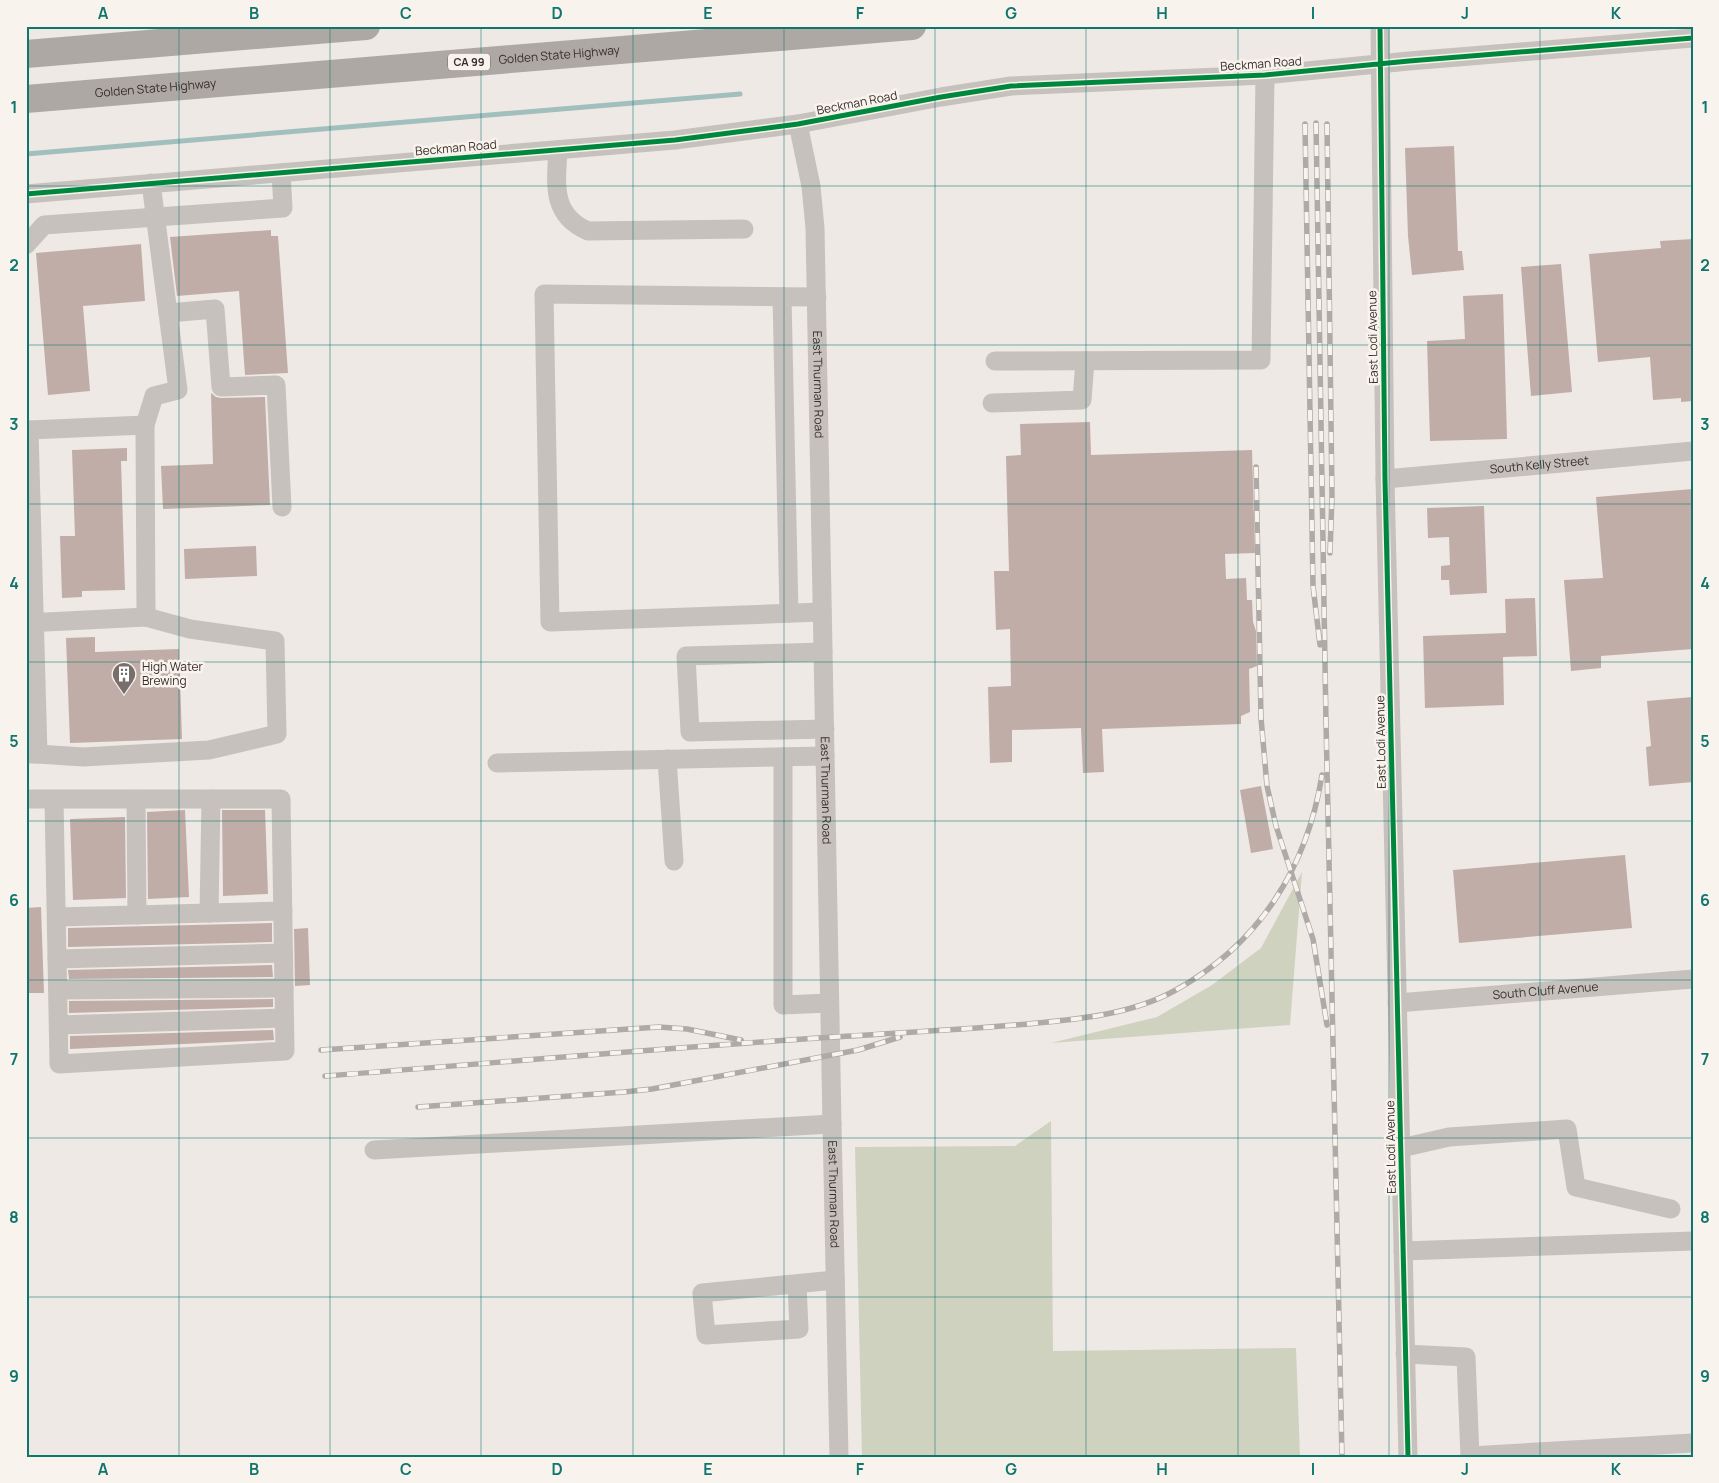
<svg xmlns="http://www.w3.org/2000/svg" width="1719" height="1483" viewBox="0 0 1719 1483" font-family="Manrope,sans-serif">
	<rect width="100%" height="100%" fill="#eee9e5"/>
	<path fill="#d0d2c0" d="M1302,872L1290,1025L1051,1043L1157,1017L1212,985L1261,948Z
		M1051,1121L1053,1351L1296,1348L1300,1457H862L855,1147L1015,1146Z"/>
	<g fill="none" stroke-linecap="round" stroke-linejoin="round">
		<path stroke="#a2bfbd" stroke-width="5" d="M26,154L740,94"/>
	</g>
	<path fill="#c0ada7" d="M1454,146L1458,251H1462L1464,270L1412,275L1408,236L1405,148Z
		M271,230V236H278L288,373L245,375L239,291L177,296L170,237Z
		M1693,239V401L1681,402V398L1653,400L1650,357L1598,362L1589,254L1661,248L1660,241Z
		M141,244L145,301L83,306L90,391L48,395L36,253Z
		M1561,264L1572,392L1531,396L1521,267Z
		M1503,294L1507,439L1430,441L1427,341L1465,339L1463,296Z
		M211,393L216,397L221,398L265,397L270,505L163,509L161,466L213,464Z
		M1090,422L1091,455L1252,450L1255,553L1225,554L1226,579L1246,578L1247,600H1252L1253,622L1256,631L1257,666L1249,669L1250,712L1241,716V724L1102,729L1104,772L1083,773L1081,728L1012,730V762L990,763L988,687L1011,686L1010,629L996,630L994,571H1009L1006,456L1021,455L1020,424Z
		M127,448V461H121L125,590L82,591V597L62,598L60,536H75L72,450Z
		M1693,489V649L1601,656V668L1571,671L1564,580L1603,578L1596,497Z
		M1484,506L1487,593L1450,595L1449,580H1441V566L1450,565L1449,537L1428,538L1427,508Z
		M256,546L257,576L185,579L184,549Z
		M1535,598L1537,656L1503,657L1504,705L1425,708L1423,636L1506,633L1505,599Z
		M95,637V652L179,649L182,739L70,743L66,638Z
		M1693,697V782L1649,786L1646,747L1651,746L1647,701Z
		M1261,786L1273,849L1251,853L1240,790Z
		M185,810L189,897L148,899L147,812Z
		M222,810H265L268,894L223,896Z
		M125,817L126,898L73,900L70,819Z
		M1625,855L1632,928L1459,943L1453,870Z
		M41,907L44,993H26V908Z
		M272,923V942L68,947V928Z
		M308,928L310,985L295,986L294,929Z
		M272,965L273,977L69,979L68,970Z
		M273,999V1007L69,1013V1001Z
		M273,1030L274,1040L70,1049V1036Z"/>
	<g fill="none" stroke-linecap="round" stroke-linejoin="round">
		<g stroke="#c7c1bd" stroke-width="19">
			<path d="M1380,26L1385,479L1408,1457"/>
			<path id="s1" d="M798,124L811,186L815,228L832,1124L839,1457"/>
			<path d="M558,150C556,184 551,215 588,231L744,229"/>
			<path d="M26,194L675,140L798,124L941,97L1011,86L1265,75L1409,61L1693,38"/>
			<path d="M26,245L44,225L283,208L281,173"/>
			<path d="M782,297L789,613"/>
			<path d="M817,297L544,294L550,622L822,612"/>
			<path d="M168,313L215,309L221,387L276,385L282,507"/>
			<path d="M995,361L1261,360L1265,75"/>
			<path d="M992,403L1082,400L1085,361"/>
			<path d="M145,425L154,396L178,390L151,183"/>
			<path d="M26,430H29L38,754H26"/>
			<path id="s2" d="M1385,479L1693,451"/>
			<path d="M26,623L146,617L145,425L29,430"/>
			<path d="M823,652L686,656L690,732L825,729"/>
			<path d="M38,754L83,757L209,750L277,734L275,641L190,629L146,617"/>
			<path d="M783,757V1005L829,1003"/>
			<path d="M667,759L674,861"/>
			<path d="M497,763L825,756"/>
			<path d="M26,799H281L285,1051L59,1064L54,799"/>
			<path d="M136,799L137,915"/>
			<path d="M209,913L211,799"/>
			<path d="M57,917L283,911"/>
			<path d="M57,959L283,953"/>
			<path d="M58,990L284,988"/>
			<path id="s3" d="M1397,1003L1693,979"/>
			<path d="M59,1025L284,1018"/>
			<path d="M1401,1148L1449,1137L1567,1129L1576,1187L1671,1209"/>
			<path d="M374,1150L832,1124"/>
			<path d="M1403,1251L1693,1241"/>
			<path d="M797,1284L799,1329L706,1335L702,1293L835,1280"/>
			<path d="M1405,1354L1466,1357L1470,1457"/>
			<path d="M1470,1456L1693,1443"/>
		</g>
		<g stroke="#ada8a4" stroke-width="28">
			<path d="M26,54L366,26"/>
			<path id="s4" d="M26,99L912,26"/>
		</g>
		<g stroke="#afaaa7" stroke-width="5.5">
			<path id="rail" d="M1316,123L1326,722L1342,1457
				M1305,124L1313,586L1320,645
				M1327,124L1332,496L1330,553
				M1256,467L1261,718L1267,786L1276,826L1313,939L1327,1025
				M321,1050L659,1027L687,1029L741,1040
				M325,1076C495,1063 664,1048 834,1037C894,1033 955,1030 1015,1025C1068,1020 1126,1017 1174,991C1259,945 1307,868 1322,775
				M418,1107L624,1092L652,1089L858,1050L900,1037"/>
		</g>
		<use href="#rail" stroke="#f9f3ed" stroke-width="4" stroke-dasharray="11" stroke-linecap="butt"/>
		<g stroke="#f9f3ed" stroke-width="8">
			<path id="cycleway" d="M1380,26L1385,479L1408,1457
				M26,194L675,140L798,124L941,97L1011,86L1265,75L1409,61L1693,38"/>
		</g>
		<use href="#cycleway" stroke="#00873e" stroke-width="5"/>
	</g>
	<path fill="none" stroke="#0f766e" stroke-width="1" stroke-opacity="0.55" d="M179,26V1457M330,26V1457M481,26V1457M633,26V1457M784,26V1457M935,26V1457M1086,26V1457M1238,26V1457M1389,26V1457M1540,26V1457M26,186H1693M26,345H1693M26,504H1693M26,662H1693M26,821H1693M26,980H1693M26,1138H1693M26,1297H1693"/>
	<defs>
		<g id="building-pin" transform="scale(1.25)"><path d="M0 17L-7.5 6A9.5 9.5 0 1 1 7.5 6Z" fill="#786f6c" stroke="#f9f3ed"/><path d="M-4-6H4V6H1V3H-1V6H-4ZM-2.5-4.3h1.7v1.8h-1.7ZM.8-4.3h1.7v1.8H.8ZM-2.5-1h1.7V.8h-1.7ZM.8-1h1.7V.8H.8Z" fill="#fff"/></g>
	</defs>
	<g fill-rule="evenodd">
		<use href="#building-pin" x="124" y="674"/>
	</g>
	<g text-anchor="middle" stroke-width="5" stroke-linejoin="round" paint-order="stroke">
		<rect fill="#f9f3ed" stroke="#726965" stroke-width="1" x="448" y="53.5" width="42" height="17" rx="4"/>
		<g font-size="11" font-weight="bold" fill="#382e2b">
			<text x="469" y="66">CA 99</text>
		</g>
		<g font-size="12" fill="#382e2b" stroke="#f9f3ed">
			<text dy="4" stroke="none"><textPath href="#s4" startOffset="535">Golden State Highway</textPath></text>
			<text transform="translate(1261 64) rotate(-4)" y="4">Beckman Road</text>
			<text dy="4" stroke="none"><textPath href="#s4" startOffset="130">Golden State Highway</textPath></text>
			<text transform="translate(857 103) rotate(-11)" y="4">Beckman Road</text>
			<text transform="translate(456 148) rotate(-5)" y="4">Beckman Road</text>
			<text transform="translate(1373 337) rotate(-91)" y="4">East Lodi Avenue</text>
			<text dy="4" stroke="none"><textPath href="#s1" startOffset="262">East Thurman Road</textPath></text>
			<text dy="4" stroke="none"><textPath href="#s2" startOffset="155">South Kelly Street</textPath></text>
			<text transform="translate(1381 742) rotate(-91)" y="4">East Lodi Avenue</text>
			<text dy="4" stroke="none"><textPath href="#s1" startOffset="668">East Thurman Road</textPath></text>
			<text dy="4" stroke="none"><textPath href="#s3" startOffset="149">South Cluff Avenue</textPath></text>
			<text transform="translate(1391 1147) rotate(-91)" y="4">East Lodi Avenue</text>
			<text dy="4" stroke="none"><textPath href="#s1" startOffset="1072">East Thurman Road</textPath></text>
		</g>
		<g font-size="12" fill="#382e2b" stroke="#f9f3ed" text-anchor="start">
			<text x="142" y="671">High Water<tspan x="142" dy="14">Brewing</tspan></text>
		</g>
	</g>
	<rect width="1719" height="1483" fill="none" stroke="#f9f3ed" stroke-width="55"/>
	<rect x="28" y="28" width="1664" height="1428" fill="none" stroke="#0f766e" stroke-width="2"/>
	<g font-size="16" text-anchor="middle" font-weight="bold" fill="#0f766e">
		<text x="103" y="19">A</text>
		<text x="254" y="19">B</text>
		<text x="406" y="19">C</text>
		<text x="557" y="19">D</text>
		<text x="708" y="19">E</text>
		<text x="860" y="19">F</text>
		<text x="1011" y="19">G</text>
		<text x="1162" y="19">H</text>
		<text x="1313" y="19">I</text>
		<text x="1465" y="19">J</text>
		<text x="1616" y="19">K</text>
		<text x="14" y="113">1</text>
		<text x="1705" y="113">1</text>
		<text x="14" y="271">2</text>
		<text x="1705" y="271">2</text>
		<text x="14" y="430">3</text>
		<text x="1705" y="430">3</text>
		<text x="14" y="589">4</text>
		<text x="1705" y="589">4</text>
		<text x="14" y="747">5</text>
		<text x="1705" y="747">5</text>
		<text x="14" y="906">6</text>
		<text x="1705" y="906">6</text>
		<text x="14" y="1065">7</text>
		<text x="1705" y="1065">7</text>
		<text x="14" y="1223">8</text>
		<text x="1705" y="1223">8</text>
		<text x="14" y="1382">9</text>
		<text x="1705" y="1382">9</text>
		<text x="103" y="1475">A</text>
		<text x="254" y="1475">B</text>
		<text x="406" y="1475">C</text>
		<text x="557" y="1475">D</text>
		<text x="708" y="1475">E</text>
		<text x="860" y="1475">F</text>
		<text x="1011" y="1475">G</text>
		<text x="1162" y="1475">H</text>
		<text x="1313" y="1475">I</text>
		<text x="1465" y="1475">J</text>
		<text x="1616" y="1475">K</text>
	</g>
</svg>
